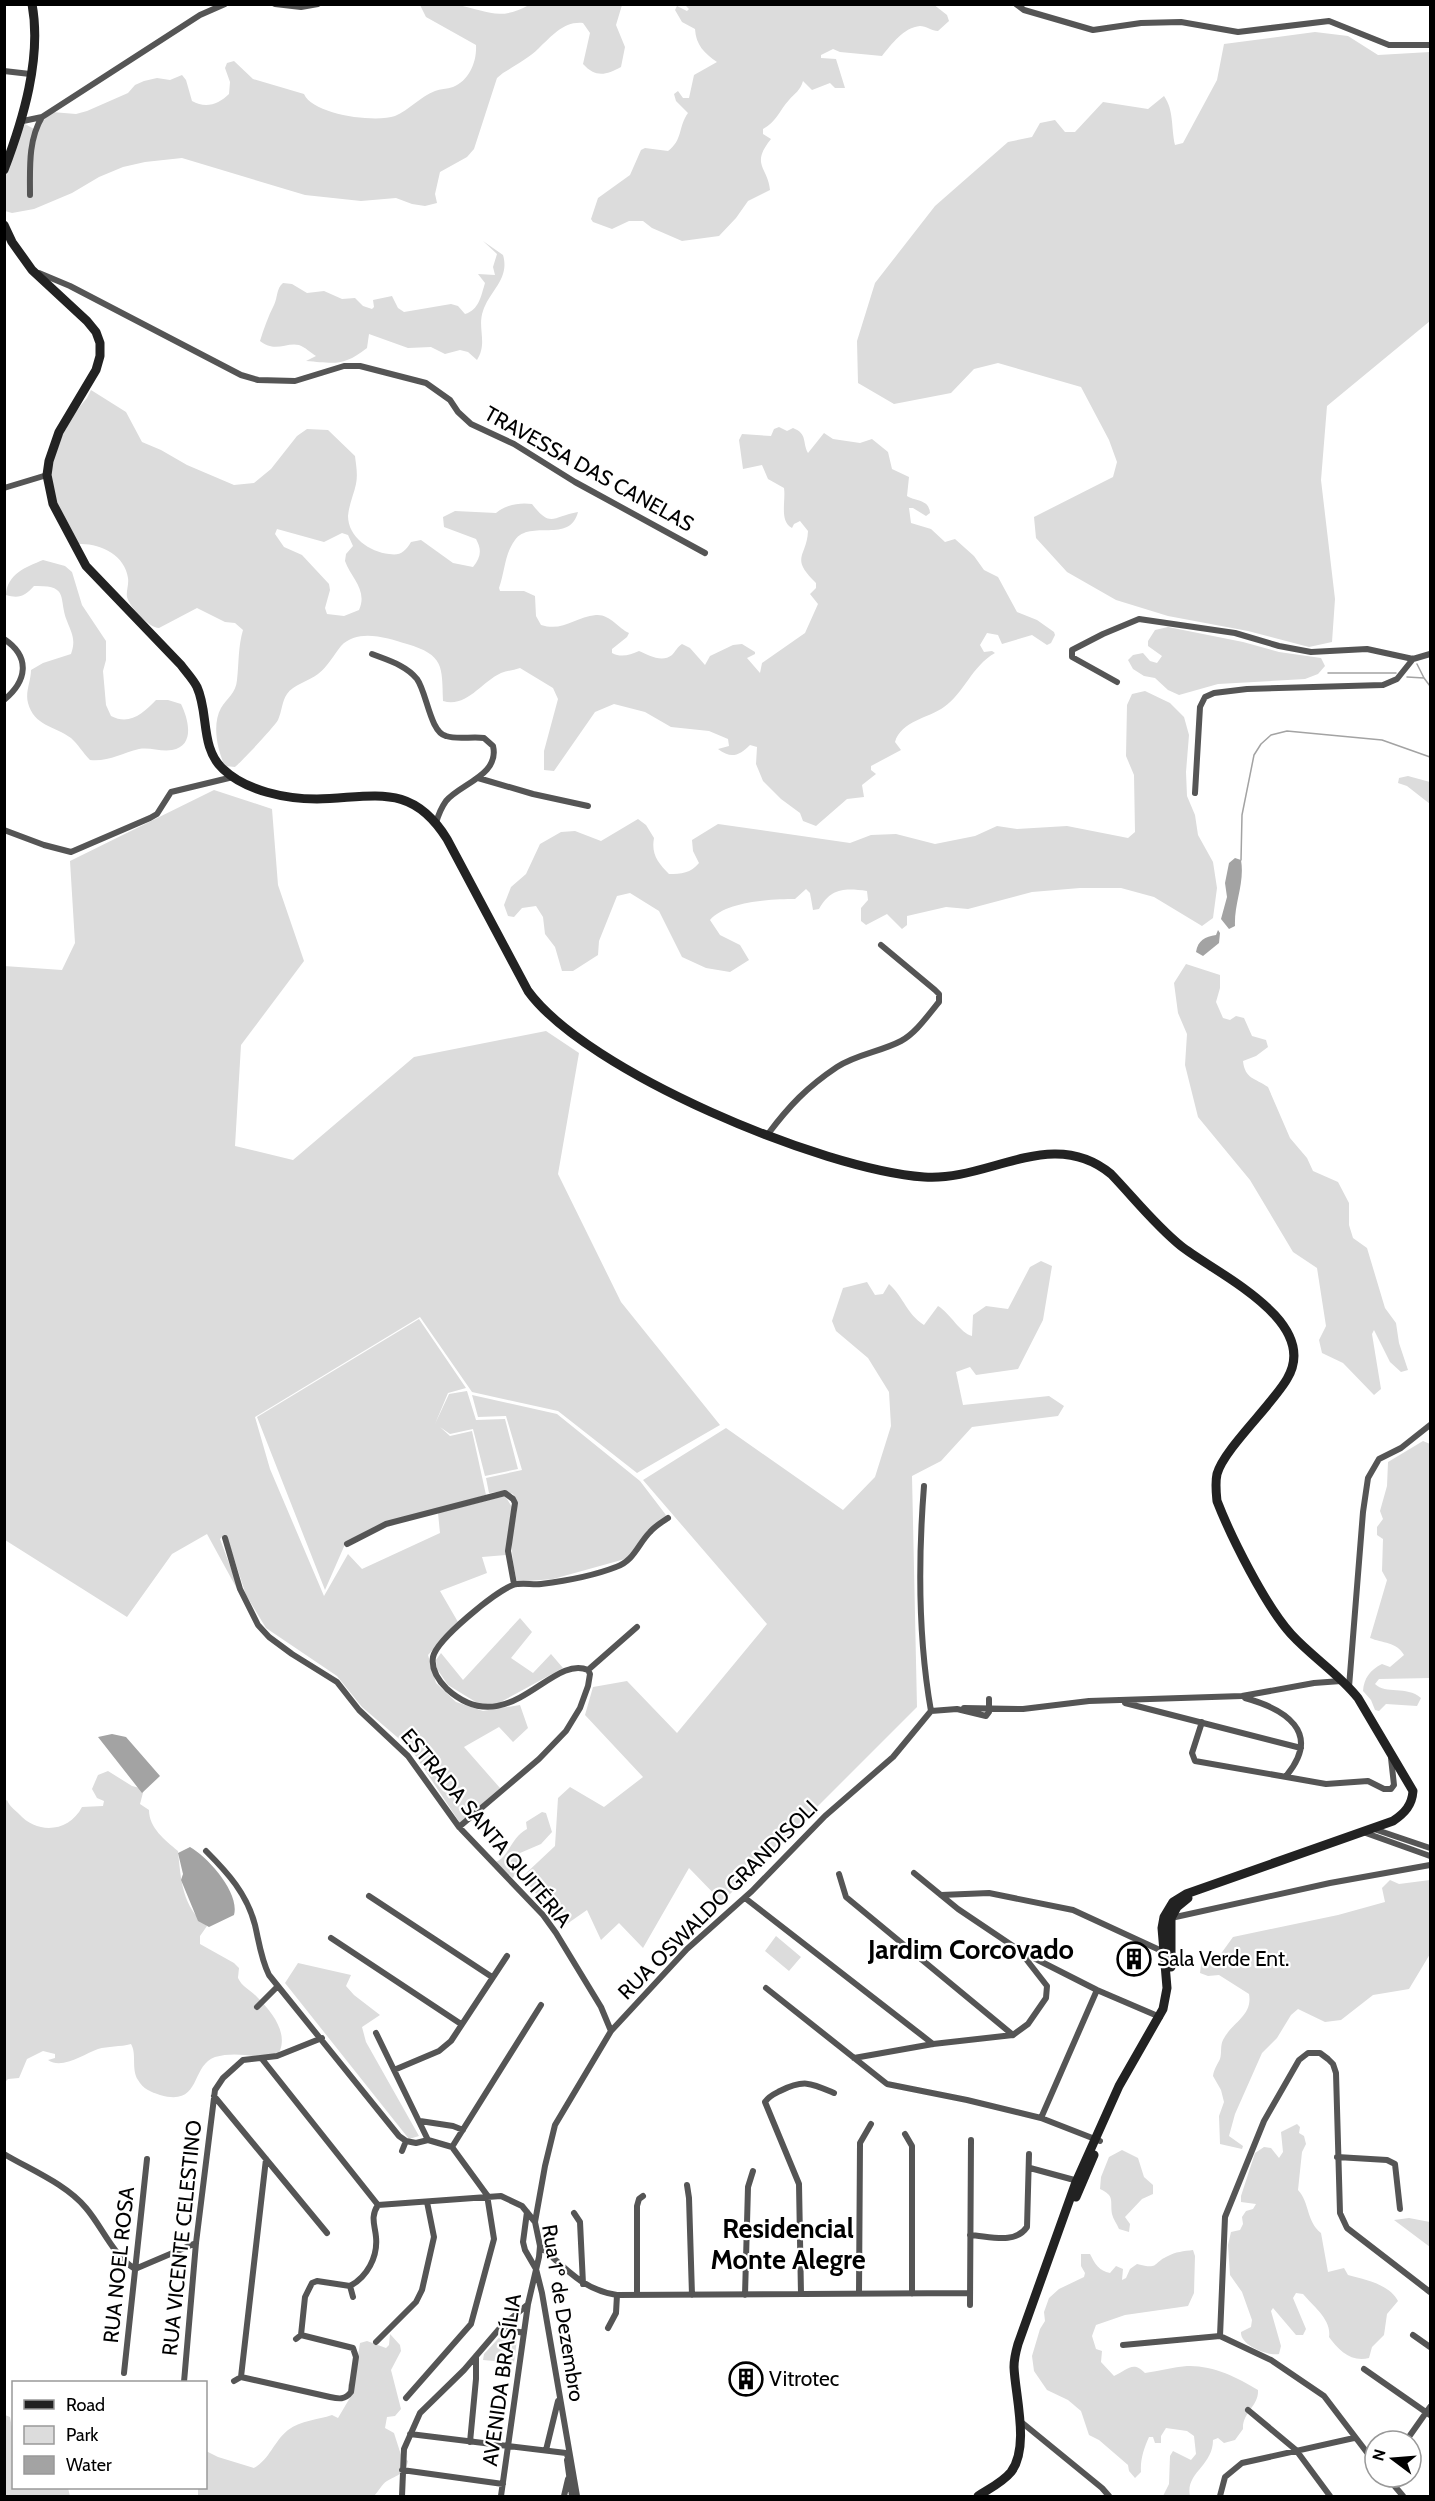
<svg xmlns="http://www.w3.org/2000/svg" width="1435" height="2501" viewBox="0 0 1435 2501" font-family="Cabin,sans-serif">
	<rect width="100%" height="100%" fill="#fff"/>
	<path fill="#dcdcdc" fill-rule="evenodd" d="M933,4L947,15L949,21L938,31C932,31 926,26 920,26C904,27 891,45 882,56L840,52L833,49L821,55V58L836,59L845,88H835L830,83L812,90L803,81C800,91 795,93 789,100C779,111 777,121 763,129V134L771,139C750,165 768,167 770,190L748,201L736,218L719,236L682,241L652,228L643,221H629L612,229L593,222L591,219L598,198L630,175L641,150L645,148L668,151C683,140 678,127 688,113L676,101L674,94L678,91L683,98H689L694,75L717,62C704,53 696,45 695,29L682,22L675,10L677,6L687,11L689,9L685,5Z
		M420,5C432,5 445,3 457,5C487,10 498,22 529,5H622L616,25L625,47L621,67C605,76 595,77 583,64L590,33L583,23C564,21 552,36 539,48C529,58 514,66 503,73L497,78L474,149L467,157L440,172L435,194L437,203L425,206L412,204L396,198L361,201L305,195L182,158L145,162L123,167L99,177L72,193L34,209L12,213L5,211V164L25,124L34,129L52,112L76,114L87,111L128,93L135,85L144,81L157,78L170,80L182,75L186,80L192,101C206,109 219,104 229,94L230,82L225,68L227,63L234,61L253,79L304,94C313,115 376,123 395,116C409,110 420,97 435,91C440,89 447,89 453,87C469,81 477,62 476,45L426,17Z
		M1315,32L1348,36L1378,55L1430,52V321L1327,406L1321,480L1335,599L1332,642L1309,647L1248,631L1168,616L1116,600L1067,572L1036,538L1034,517L1113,477L1117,462L1109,440L1081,387L998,363L974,369L951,393L894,404L858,383L857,341L875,283L935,206L1008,142L1032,137L1040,123L1055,120L1065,132H1075L1103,102L1148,109L1164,96C1174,110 1171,127 1175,145L1183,143L1217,80L1224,44Z
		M483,241L503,255C510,279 490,290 483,311C477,328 488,343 477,360L468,352L460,350L445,354L431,347L408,348L369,334L367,348C343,367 334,363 306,361L316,356C311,353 305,347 299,345C286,342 275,353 260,341C264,328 268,317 274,305C278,297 276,289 283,283L292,284L307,293L324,291L342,299L355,298L363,306L372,309L374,307L373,300L392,296L398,308L404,312L451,304L458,306L465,314C479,310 481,296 485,283L478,274L495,275L493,267L497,254Z
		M91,390L126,412L142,442L161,450L187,465L234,485L254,483L271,469L297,436L307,429L328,430L355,456C356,465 358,474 356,484C354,494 349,504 348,516C348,537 370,552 389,554C400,556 405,552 411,542L421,540L453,563L473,567C481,557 482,550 476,539L444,527L443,517L455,511L496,513C505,505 520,502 532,504C551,529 553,516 578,512C570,544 530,519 515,540C504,555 505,572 499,588L500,591H524L535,596L536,616L541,625C563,632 575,617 596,615C610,614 618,628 629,633L627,637L612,649V653C621,658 630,655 639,651C648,655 662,663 672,655C676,651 677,647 682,644L690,648L705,665L710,656L733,645L742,644L755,652V654L747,658L760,673L762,663L805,633L818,604L810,594L816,588V583C789,557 807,557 808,531L800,521L794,524L792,528C779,521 786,501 784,488L768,479L762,465L743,469L739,440L742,434L771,436L774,429L779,427L787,431L793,428C808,434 802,442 808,453L824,433L833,439L860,443L872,439L888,452L892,469L909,477L907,496C917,502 929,499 930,513L926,516L913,508H909L911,523L931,529L945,542L955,539L974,556L984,570L998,577L1017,612L1037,620L1054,632L1055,635L1051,643L1047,645L1032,635L1002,644L998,635L987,633L980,645L984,652L992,651L995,653C972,666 964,693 944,707C929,718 901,721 895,742L901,750L871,766V770L876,774L862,785L864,797L847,799L816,826L803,821L800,813L781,799L763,781L756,764L757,747L750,745C739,756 731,759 718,749L729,746L728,739L709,731L671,727L645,712L614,704L595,712L554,771L544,770V751L558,699L553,688L520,668C514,670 507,671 501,673C481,682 467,708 443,701C442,666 444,655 407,644C387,638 358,628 341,646C333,656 328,666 318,674C309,681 293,685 287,694C282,701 282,711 278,720C274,727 243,760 235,767L225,766C217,750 212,724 221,708C227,698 236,693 237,680C239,663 238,647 243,630L235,623L225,622L197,608L159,628C149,628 129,606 127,597C126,591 129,585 128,578C125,555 100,543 79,544L64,526L47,478L67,422L87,398ZM277,529L324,542L342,533L348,535L353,546L346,554L345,561C351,578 368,590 359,610L344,616L327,614L325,608L330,590L329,584L302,555L284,547L275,534Z
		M43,560L65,566L72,572L82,605L106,641V660L103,671L106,705L111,716C130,726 143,713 156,700H168L181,704C188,718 196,746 172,750C161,752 150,747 139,749C122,753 108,762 90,760C83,753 78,744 71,738C55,726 34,726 28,703C25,692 31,681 31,670L43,663L71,654C76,640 72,634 67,621C58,598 70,585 34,586C25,596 19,599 6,595C7,574 26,567 43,560Z
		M1168,627L1243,642L1279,652L1321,658L1325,666L1318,674L1305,679L1218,684L1179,695L1168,690L1155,678L1144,676L1133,669L1128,660L1133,655L1143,653L1150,661L1157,663L1162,656L1148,646V641L1155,630Z
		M1145,691L1170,703L1184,717L1189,735L1186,772L1187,796L1195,815L1198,835L1213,862L1217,888L1213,918L1202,926L1154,897L1121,888H1080L1032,892L968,909L946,907L907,916V925L902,929L887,914L866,925L861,921V908L868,900L867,891C844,888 831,888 819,909L813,910L810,893L806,889L795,899C772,899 726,901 710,920L720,935L740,945L749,960L730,972L706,968L682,957L659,911L630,893L617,896L599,941L598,955L573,971H562L555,947L545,934L543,917L536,906L522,908L514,917L508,916L504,905L511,887L526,874L540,844L561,832L575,831L601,841L638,819L646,825L654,838C651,854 658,863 669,874C681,874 691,873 699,863L693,851L692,840L718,824L850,843L871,835L896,834L935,844L975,836L997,826L1017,829L1067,826L1128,838L1135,832L1134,775L1126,756L1127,705L1132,694Z
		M1408,776L1430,782V804L1407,786L1398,783L1399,778Z
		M214,790L272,809L278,885L304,961L241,1045L235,1146L293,1160L414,1057L546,1031L579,1053L558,1174L621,1302L720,1425L637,1473L558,1411L472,1392L420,1317L255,1417L270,1469L324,1596L348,1554L362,1569L440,1533L438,1513L505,1496L512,1507L506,1555L482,1557L487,1573L440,1591L458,1622L428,1655L436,1683L456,1702L483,1711L520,1705L528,1728L513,1742L499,1727L464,1747L500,1788L460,1823L411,1749L362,1707L337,1676L266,1628L246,1595L227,1537L224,1535L220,1539L242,1598L207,1534L172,1554L127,1617L5,1540L4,966L62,970L75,943L70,861Z
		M1186,964L1220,975V988L1216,1002L1223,1018L1230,1020L1236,1016L1244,1018L1252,1036L1266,1040L1268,1047L1256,1056L1243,1061C1245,1079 1255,1078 1268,1087L1290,1138L1307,1158L1313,1171L1338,1182L1349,1203V1225L1353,1238L1367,1248L1385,1308L1396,1323L1399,1343L1408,1370L1401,1372L1390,1362L1374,1330L1372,1334L1381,1389L1374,1395L1343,1363L1322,1353L1319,1340L1326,1326L1317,1268L1293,1252L1250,1180L1198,1117L1185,1065L1187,1034L1178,1013L1174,983Z
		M1041,1261L1052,1266L1043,1320L1018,1369L976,1375L970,1367L956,1372L963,1405L1049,1396L1064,1406L1058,1416L972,1427L941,1461L912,1476L917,1707L722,1902L689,1868L643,1948L619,1923L601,1940L587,1910L564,1926L522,1877L555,1846L558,1798L570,1787L604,1807L643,1777L585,1715L593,1687L627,1681L677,1733L767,1624L643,1480L726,1428L843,1510L875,1477L891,1426L889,1392L868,1358L836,1331L832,1321L843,1288L867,1282L875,1295L883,1294L889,1284C905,1299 906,1313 924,1325L938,1306C951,1314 960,1333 972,1336L973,1315L986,1306L1008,1309L1030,1267Z
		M419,1319L466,1388L448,1393L435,1424L449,1394L467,1391L476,1420L505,1419L518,1469L485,1476L473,1429L450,1434L440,1427L450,1436L472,1431L486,1495L383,1524L346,1542L325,1590L257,1417Z
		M472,1395L557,1414L640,1481L666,1515L625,1559L553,1579L517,1582C514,1568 511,1554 512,1540C512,1521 522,1513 513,1494L503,1491L489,1493L486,1478L522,1470L506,1416L478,1417Z
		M1423,1441L1430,1444V1678L1379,1679L1375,1684C1386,1695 1406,1685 1421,1698L1417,1706L1386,1704L1379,1711L1375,1710L1371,1700L1363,1691C1364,1678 1370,1670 1382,1664L1390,1667L1404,1655C1397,1642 1382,1643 1370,1638L1387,1580L1382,1571L1383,1539L1377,1535V1527L1383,1519L1380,1511L1387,1486L1388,1462Z
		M520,1618L532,1632L511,1658L533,1673L551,1654L563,1668L497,1704H479L448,1685L437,1669L436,1660L441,1653L463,1680Z
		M108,1771L132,1786L144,1789L140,1804L149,1810C149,1828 165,1840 178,1851C181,1880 182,1907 207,1926L200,1936V1944L234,1963L239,1968C239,1969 238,1977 238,1978C242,1987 252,1991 258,1998C274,2014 292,2038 275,2059C256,2057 235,2051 215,2057C190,2066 202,2107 160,2095C151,2092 143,2089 138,2080C131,2069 137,2054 131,2044C120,2047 108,2046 98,2049C84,2054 62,2070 48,2060L55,2058V2054L43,2051L27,2059L19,2078L8,2079L5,2082V1801L7,1800C10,1807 14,1809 19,1814C38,1835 69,1832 82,1807L103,1806L104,1801L97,1798L92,1789L98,1775Z
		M542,1812L546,1813L552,1832L541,1844L520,1853C516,1861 518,1870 513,1878L495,1862C508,1859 511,1837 527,1829L526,1822Z
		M1390,1880L1399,1884L1430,1880V1954L1409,1989L1373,1995L1341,2020L1325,2022L1298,2009L1291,2015L1277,2038L1262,2053L1235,2114L1229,2136L1243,2146L1242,2149L1220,2144L1219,2116L1224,2102L1221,2090L1213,2076C1214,2069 1217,2065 1220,2059C1222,2053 1220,2046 1223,2040C1232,2022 1253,2016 1249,1994L1219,1975L1208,1976L1200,1973L1202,1958L1209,1954L1220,1955L1233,1937L1338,1915L1385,1902L1382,1888Z
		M776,1936L801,1957L789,1971L765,1951Z
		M298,1963L351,1975L346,1986L354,1995L380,2015L362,2027L366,2042L419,2136L409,2139L285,1983Z
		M1297,2124L1300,2127L1299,2133L1304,2136L1306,2144L1302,2152L1298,2190C1310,2203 1306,2221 1321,2233L1328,2272L1344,2268L1348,2275C1366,2280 1389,2284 1398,2301L1387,2314L1384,2335L1372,2347L1369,2358C1352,2363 1338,2350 1329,2337C1332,2320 1313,2306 1303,2294L1296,2293L1293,2298L1306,2329L1303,2335H1296L1273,2308L1271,2311L1281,2346L1279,2354C1267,2356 1240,2345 1241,2332L1251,2327L1252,2320L1242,2292L1230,2275L1228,2245L1231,2232L1240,2230L1243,2224L1242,2217L1246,2211L1253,2209L1256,2204L1241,2202V2196L1255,2153L1264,2147L1271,2148L1279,2158L1283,2152L1281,2132Z
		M1122,2150L1138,2158L1144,2177L1153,2185V2194L1142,2199L1125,2217L1130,2224L1129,2232L1119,2229C1117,2224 1113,2219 1112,2214C1110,2200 1115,2196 1100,2189L1101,2177L1109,2157Z
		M1409,2218L1430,2222V2247L1394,2220Z
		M1193,2250L1195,2256L1194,2293L1188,2306L1125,2315L1096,2325L1092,2336L1096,2349L1102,2351L1101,2362L1114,2376C1127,2370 1133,2360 1145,2373C1159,2371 1173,2367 1187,2366C1212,2365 1237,2377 1258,2390C1259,2406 1242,2413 1243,2429L1235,2440L1224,2443L1218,2438L1213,2440C1213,2466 1185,2473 1190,2496H1163L1169,2484L1170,2456L1173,2451L1191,2460L1196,2454L1194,2436L1187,2431L1166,2428L1161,2436V2443H1155L1153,2437H1149C1144,2448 1140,2460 1141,2472L1135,2478L1129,2471L1128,2465L1099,2440L1089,2435L1081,2411L1068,2400L1047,2390L1034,2371L1032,2356L1040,2329L1045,2321L1044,2312L1049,2298L1059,2289L1084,2277L1085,2273L1081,2266V2254H1090C1095,2264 1099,2271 1110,2273L1116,2266L1123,2269L1122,2280L1126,2278L1130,2269L1137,2264C1160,2270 1152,2263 1168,2256C1175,2252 1184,2251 1193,2250Z
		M520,2315L514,2363L483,2360L484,2354Z
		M390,2334L400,2345L401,2351L391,2370L401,2409L395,2416L387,2417L385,2428L394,2433L401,2455L408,2461C406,2474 397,2475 387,2481C382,2484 378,2492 374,2496H198V2488H206V2451L218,2457L254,2468C270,2459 274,2441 288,2430C301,2420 318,2420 332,2415L338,2418L351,2396L348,2385L356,2368L360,2343L367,2341L386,2348L389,2345Z
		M5,2415L10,2417L13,2434L14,2488H68L70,2496H5Z"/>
	<path fill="#a3a3a3" d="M1235,858L1241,860C1245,883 1234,903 1235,926L1229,929L1221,919L1227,897L1225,883L1229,863Z
		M1218,930L1220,933L1219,943L1203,956L1196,952C1198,940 1205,937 1216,935Z
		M112,1734L126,1737L160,1776L142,1793L98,1737Z
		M190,1847C208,1857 240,1893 234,1915L209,1927L198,1921L181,1880L183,1874L178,1853Z"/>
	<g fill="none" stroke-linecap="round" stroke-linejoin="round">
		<path stroke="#a3a3a3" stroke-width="1.5" d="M1417,664L1424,678L1430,686
			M1328,673H1396
			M1407,677L1424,678
			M1241,860L1242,815L1254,755L1261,744L1271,735L1287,731L1382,740L1430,757"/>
		<path stroke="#555" stroke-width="6" d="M275,4L301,7L318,4
			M1016,4L1024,10L1093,30L1141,23L1181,22L1238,32L1329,21L1389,45H1430
			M4,71L30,74
			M23,121L42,117L200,15L225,4
			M30,195C30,169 28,140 42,117
			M39,273L70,286L241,375L258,380L295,381L344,366H360L426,383L450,400L458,412L471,424L514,444L575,482L705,553
			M4,488L47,475
			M4,639C31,657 27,681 4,700
			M372,654C387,660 406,665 417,679C427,693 430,732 446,736C458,740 472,736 484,738L493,746C500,775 460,784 446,801C441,808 438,816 436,823
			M1117,682L1072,657V650L1103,634L1139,619L1235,633L1279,646L1311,652L1367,649L1413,659L1430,654
			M478,778L533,794L588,806
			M1195,793L1200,707L1205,697L1214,693L1247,689L1383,685L1397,679L1413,659
			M4,830L44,845L71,852L150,818L157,814L171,792L233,777
			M768,1134C789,1106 807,1087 837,1067C857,1054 880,1052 901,1041C916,1033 928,1015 939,1002V994L935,990L881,945
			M924,1486C918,1562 918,1637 931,1711
			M225,1538L240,1589L258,1625L269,1637L292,1654L337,1682L359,1710L408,1756L459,1827L543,1915L556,1933L601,2007L611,2031
			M347,1544L386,1524L505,1493L513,1499L515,1503L508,1551L514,1584
			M588,1670C551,1653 508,1744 447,1689C439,1681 431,1669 433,1657C437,1639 495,1592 513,1585C521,1582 532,1585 541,1584C565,1581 593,1576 616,1567C634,1561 638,1544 650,1532C655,1526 662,1522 668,1518
			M588,1670L637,1627
			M1349,1687L1363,1512L1368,1478L1379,1459L1401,1448L1430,1425
			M1245,1698C1285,1709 1322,1732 1287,1775
			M1125,1703L1301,1748
			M964,1708L1023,1709L1089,1701L1242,1696L1314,1683L1341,1681
			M1202,1722L1192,1753L1195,1761L1326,1784L1368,1781L1384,1789H1391L1394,1785L1391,1758
			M459,1827L539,1759L566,1731L580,1708L588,1686L590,1674L588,1670
			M1371,1828L1430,1848
			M1363,1832L1430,1856
			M206,1851C228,1873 247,1894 255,1925C259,1942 261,1959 269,1975L399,2136L406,2141L416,2143L428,2140L452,2147L487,2195L494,2239L471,2324L406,2398
			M839,1874L846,1897L1013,2035
			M941,1895L989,1893L1073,1910L1164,1952
			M369,1896L492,1977
			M745,1898L933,2044
			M1171,1918L1330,1883L1430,1865
			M331,1938L461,2024
			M1022,1952L1097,1990L1160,2017
			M766,1988L887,2084L967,2100L1041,2118L1100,2141
			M257,2007L278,1986
			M376,2033L428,2140
			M854,2058L933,2044L1013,2035L1028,2024L1046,1998L1047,1986L1019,1950L958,1909L914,1873
			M262,2059L378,2205
			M394,2070L439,2051L451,2041L507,1956
			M214,2096L327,2233
			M1041,2118L1097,1990
			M420,2121L453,2126L463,2130
			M905,2134L912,2146V2294
			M452,2147L541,2005
			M402,2151L406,2141
			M4,2154C31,2170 66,2184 86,2208C103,2228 112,2254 135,2269
			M1337,2157L1387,2160L1395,2164L1400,2209
			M1030,2168L1078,2181
			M687,2185L689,2198L692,2295
			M378,2205L501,2196L522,2206L535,2222L540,2246L539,2257L528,2304L501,2496
			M527,2212L523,2242L525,2250L536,2269L542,2293L577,2496
			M574,2213L580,2222L583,2284
			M535,2222L545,2166L555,2125L611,2031L687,1949L752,1891L825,1816L893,1757L931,1711L957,1709L986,1716L989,1712V1699
			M970,2235C989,2236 1015,2245 1027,2227L1029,2154
			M540,2246C565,2268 583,2290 617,2295L969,2293
			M135,2269L196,2243
			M350,2286L353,2297
			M859,2293L860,2143L871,2124
			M801,2294L799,2184L765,2102C769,2096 774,2094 780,2091C804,2079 811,2083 834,2093
			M637,2295V2206L639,2199L643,2196
			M745,2295L748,2187L753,2171
			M970,2305L971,2140
			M500,2328L524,2333
			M608,2328L616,2313L617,2295
			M301,2335L305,2297L312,2283L317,2281L350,2286C367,2277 378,2257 376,2237C375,2225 370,2217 378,2205
			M1413,2335L1430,2347
			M1220,2336L1225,2217L1264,2121L1299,2060L1308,2053H1320L1328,2059L1333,2064L1336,2073L1340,2213L1347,2228L1430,2292
			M1220,2336L1271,2360L1324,2396L1375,2463
			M376,2342L416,2302L422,2290L434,2237L427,2202
			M1123,2345L1220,2336
			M1364,2369L1430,2415
			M124,2373L147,2159
			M241,2377L266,2159
			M234,2381L241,2377L330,2397C339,2399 345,2400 351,2392L356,2357L353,2348L301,2335L296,2339
			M184,2382L196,2243L215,2090L223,2078L243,2060L277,2056L322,2038
			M1248,2410L1296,2450L1330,2496
			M1020,2421L1102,2488L1109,2496
			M410,2434L566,2453L571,2463
			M1406,2441L1430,2407
			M470,2442L476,2379V2356
			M546,2450L558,2401
			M567,2460L572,2496
			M402,2470L503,2484
			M1387,2477L1403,2496
			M402,2496L404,2449L420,2413L464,2370L500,2328L527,2305
			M564,2496L568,2479
			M1220,2496L1225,2477L1242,2463L1354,2438"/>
		<path stroke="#222" stroke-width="9" d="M4,170C23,120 42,58 32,4
			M4,225L12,242L32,270L87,321L96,332L100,343V356L96,370L59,432L49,461L47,475L53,504L86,566L181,665C186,672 193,679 197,687C209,713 200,748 223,769C246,791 286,799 317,799C373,798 411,781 447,839L528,991C587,1072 823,1170 924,1177C988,1182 1052,1125 1111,1174C1134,1198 1155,1225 1181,1246C1215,1273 1322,1321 1287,1379C1272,1405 1224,1449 1217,1474C1215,1483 1216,1491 1217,1501C1231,1537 1265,1605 1291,1634C1312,1657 1339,1674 1358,1698L1413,1791C1412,1805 1405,1813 1393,1821L1186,1894L1173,1902L1164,1917L1162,1928L1167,1988L1163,2009L1119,2086L1076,2182L1018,2344C1016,2351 1014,2359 1014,2367C1015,2395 1030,2447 1011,2472C1003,2482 989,2489 978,2496
			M1171,1967V1918L1177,1907L1188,1898
			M1076,2197L1094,2155"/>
	</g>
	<defs>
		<g id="building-ring" transform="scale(1.725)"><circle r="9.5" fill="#fff" stroke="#000" stroke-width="1.5"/><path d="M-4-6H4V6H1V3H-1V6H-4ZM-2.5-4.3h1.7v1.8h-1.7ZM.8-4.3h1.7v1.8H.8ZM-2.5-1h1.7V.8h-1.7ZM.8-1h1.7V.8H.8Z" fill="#000"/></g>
	</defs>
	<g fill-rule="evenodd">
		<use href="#building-ring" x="1134" y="1959"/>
		<use href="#building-ring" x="746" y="2379"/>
	</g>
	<g text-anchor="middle" stroke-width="4.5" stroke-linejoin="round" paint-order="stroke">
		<g font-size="21" fill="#000" stroke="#fff">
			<text transform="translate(589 469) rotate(29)" y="7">TRAVESSA DAS CANELAS</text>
			<text transform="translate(486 1828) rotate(50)" y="7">ESTRADA SANTA QUITÉRIA</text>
			<text transform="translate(718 1900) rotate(-45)" y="7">RUA OSWALDO GRANDISOLI</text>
			<text transform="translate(182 2238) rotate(-84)" y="7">RUA VICENTE CELESTINO</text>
			<text transform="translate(119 2265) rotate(-84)" y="7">RUA NOEL ROSA</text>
			<text transform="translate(563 2313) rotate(81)" y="7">Rua 1º de Dezembro</text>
			<text transform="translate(502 2380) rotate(-82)" y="7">AVENIDA BRASÍLIA</text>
		</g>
		<g font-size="21" fill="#000" stroke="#fff" text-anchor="start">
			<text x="1157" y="1966">Sala Verde Ent.</text>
			<text x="769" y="2386">Vitrotec</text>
		</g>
		<g font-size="27" font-weight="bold" fill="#000" stroke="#fff">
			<text x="971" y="1959">Jardim Corcovado</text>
			<text x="788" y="2238">Residencial<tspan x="788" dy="31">Monte Alegre</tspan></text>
		</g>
	</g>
	<rect width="1435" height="2501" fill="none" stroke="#000000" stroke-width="12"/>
	<rect x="12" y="2381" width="195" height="108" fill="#ffffff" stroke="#999999" stroke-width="1.5"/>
	<rect x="24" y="2400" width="30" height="9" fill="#222222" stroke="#999999" stroke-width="1.5"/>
	<text x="66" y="2411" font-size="18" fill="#000000">Road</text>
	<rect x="24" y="2426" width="30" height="18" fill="#dcdcdc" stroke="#999999" stroke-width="1.5"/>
	<text x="66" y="2441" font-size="18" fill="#000000">Park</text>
	<rect x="24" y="2456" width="30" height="18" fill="#a3a3a3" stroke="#999999" stroke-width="1.5"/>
	<text x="66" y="2471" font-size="18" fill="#000000">Water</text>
	<g transform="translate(1393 2459) rotate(286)"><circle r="28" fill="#ffffff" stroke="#999999" stroke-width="1.5"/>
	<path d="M0-4.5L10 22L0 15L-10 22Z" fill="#000000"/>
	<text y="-9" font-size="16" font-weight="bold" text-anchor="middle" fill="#000000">N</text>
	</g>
</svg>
